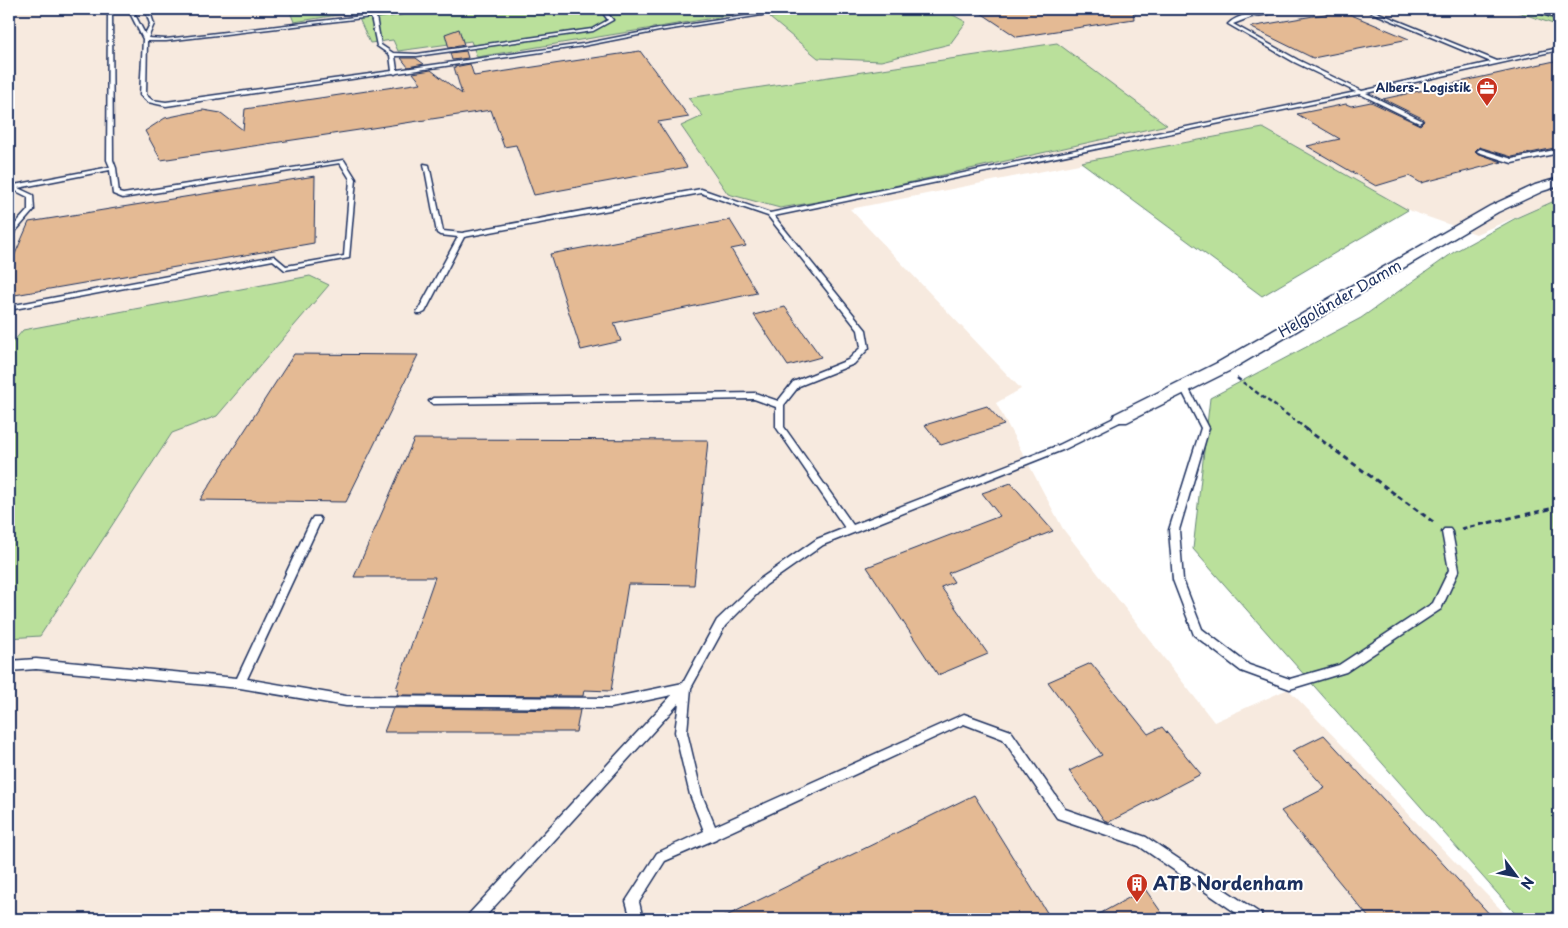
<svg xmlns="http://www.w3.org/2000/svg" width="1568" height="928" viewBox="0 0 1568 928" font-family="'Playpen Sans',sans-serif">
	<rect width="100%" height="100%" fill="#fff"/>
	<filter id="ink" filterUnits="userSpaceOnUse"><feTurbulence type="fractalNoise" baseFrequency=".02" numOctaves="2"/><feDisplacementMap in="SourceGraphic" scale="10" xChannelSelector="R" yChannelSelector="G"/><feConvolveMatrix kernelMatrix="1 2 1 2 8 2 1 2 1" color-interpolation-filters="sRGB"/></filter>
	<g filter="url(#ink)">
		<path fill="#f7eadf" d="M9,9H1509L1559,26V199L1476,234L1408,210L1263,128L850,209L1021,389L996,403L1063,529L1214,722L1288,689L1510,919H9Z"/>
		<path fill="#bae09b" stroke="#6a887c" d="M289,9H768L477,57L471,41L398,51L393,40L370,43L356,12L294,22Z
			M829,9H942L966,22L950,44L881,61L818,58L770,18Z
			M1509,9H1559V26Z
			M1057,43L1167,125L840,198L780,208L728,194L681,126L703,116L688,98Z
			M1263,128L1408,210L1262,296L1081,162Z
			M1559,199V919H1520L1193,549L1210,398L1361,318L1454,252L1516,218Z
			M310,276L329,285L217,416L172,433L40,636L9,638V347L23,330Z"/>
		<path fill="#e4ba94" stroke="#1b2f5e" d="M975,9H1133L1134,19L1017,37Z
			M1342,11L1409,39L1313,58L1250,27Z
			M459,29L464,45L449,48L445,34Z
			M466,51L468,58L452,60L450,53Z
			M640,51L689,117L658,122L687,167L534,195L516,145L504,147L491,110L161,160L145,131L165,118L203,110L221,113L243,130L245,109L421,83L413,73L431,70L462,94L454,67L470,64L474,76Z
			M401,58H416L424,64L408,67Z
			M1559,60V147L1512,157L1479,147L1475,151L1477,153L1502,162L1421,183L1409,176L1376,186L1307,146L1340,139L1297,114L1346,104L1351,106L1371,102L1420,125L1424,121L1422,118L1383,99Z
			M315,176L314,243L9,296V268L29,222Z
			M730,220L746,246L731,249L757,293L614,323L621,341L581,350L550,254Z
			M785,307L821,357L788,366L754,315Z
			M294,354L418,355L346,502L200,500Z
			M987,406L1004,425L941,445L925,425Z
			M414,439L708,440L694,585L628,584L611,691L584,690L583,696L397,695L399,689H396L435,577H354Z
			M1011,483L1053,531L948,573L954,582L941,587L988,654L938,675L867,567L1000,516L982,493Z
			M1091,663L1148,734L1162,727L1201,774L1109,822L1104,820L1069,771L1102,755L1048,682Z
			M393,708L580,710L576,732H384Z
			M1324,735L1494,919H1370L1281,811L1325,788L1292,751Z
			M974,795L1051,919H720Z
			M1145,889L1166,919H1090Z"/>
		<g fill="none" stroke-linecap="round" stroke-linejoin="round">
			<g stroke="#1b2f5e" stroke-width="3">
				<path id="lane" d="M10,9H14L11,20L9,21Z
					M108,9H112L113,160L116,168L119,193L123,194L344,160L356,179L349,258L285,270L273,260L9,310V306L274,256L286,266L344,256L350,179L340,163L123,198L113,194L110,170L18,188L33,195L34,210L14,233L11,238L9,239V231L28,210V197L10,188L9,174L12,176L14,185L110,167L107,160Z
					M128,9H132L145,34L150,24L145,9H149L154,24L148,38L166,39L371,15L370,9H374L375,14L432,9L430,10L376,17L381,45L393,53L417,54L592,29L608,20L600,9H604L613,20L593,31L417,56H395L397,70L583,44L659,29L792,9H801L659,31L583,46L397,73L395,74L393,73L166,106L148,102L140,95L143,39ZM371,17L377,46L390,55L392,71L166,102L152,100L146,95L147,41H166Z
					M1280,9H1297L1251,17L1233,24L1298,60L1362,91L1491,62L1364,9H1369L1497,61L1559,48V50L1366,93L1421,120L1422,121L1419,123L1360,94L774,216L866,330L869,348L854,364L799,386L784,405V427L853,525L1059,445L1118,416L1121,415L1125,418L1124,420L1065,449L823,545L766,585L725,626L691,688L687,732L702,795L715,826L964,714L1011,731L1065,809L1146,837L1261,914L1262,919H1245L1139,846L1057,818L1003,739L964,724L717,838L716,839L665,861L639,902L643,919H631L626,901L657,853L704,831L690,795L675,732L679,703L483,919H468L469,914L672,695L611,708L346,706L240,688L36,669L9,671V661L36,659L237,678L311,520L313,517H319L321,520L247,679L346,696L611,698L683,683L717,620L760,579L817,539L845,528L776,427V407L754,399L433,404L429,401L433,398L755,393L778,401L793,382L848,360L861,347L858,330L768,216L701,193L464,237L425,312L421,314H418L417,312L458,237L440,235L437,233L424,164L429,165L443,231L462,233L701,189L770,213L1356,92L1294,62L1228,24C1241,12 1263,12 1280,9Z
					M1480,149L1512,159L1559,149V153L1512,163L1478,152L1477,151Z
					M1184,384L1188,387L1209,428L1179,530L1183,580L1202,629L1249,665L1290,679L1339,665L1433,603L1449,570L1442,532L1444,529H1450L1452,532L1459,570L1441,609L1346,672L1290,689L1241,671L1194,635L1173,580L1169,530L1201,428L1180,387Z"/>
			</g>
			<g stroke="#1b2f5e" stroke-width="3">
				<path id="street" d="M1559,178V186L1543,191L1498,212L1229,371L1127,422H1115L1113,418L1115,414L1217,363L1490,206L1535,185Z"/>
			</g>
			<path stroke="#1b2f5e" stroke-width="2.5" stroke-dasharray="4.5 3" stroke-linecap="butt" d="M1237,378L1308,430"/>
			<path stroke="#1b2f5e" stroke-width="3" stroke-dasharray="5.5 4" stroke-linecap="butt" d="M1306,429L1436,524
				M1461,529L1559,507"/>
			<use href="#lane" fill="#fff" fill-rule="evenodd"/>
			<use href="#street" fill="#fff" fill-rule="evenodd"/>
			<path stroke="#1b2f5e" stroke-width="2" d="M1526,9L1559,20"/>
		</g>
	</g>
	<defs>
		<g id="office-pin" transform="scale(1.125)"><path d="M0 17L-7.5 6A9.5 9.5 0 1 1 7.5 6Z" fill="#c8321e" stroke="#fff"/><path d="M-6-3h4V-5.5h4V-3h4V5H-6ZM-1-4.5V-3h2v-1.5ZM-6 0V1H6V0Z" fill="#fff"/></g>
		<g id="building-pin" transform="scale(1.125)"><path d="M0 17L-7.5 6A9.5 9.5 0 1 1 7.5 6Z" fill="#c8321e" stroke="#fff"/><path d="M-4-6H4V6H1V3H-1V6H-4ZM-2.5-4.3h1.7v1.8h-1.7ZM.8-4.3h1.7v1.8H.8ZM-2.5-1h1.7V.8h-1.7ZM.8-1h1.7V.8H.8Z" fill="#fff"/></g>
	</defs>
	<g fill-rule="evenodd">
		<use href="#office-pin" x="1487" y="88"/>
		<use href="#building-pin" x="1137" y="884"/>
	</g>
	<g text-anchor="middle" stroke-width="4" stroke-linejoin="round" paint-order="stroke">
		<g font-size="12" font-weight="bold" fill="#1b2f5e" stroke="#fff" text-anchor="end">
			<text x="1471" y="92">Albers- Logistik</text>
		</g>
		<g font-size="15" fill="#1b2f5e" stroke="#fff">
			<text transform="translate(1340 299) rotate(-30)" y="5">Helgoländer Damm</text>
		</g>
		<g font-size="18" font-weight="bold" fill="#1b2f5e" stroke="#fff" text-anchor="start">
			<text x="1153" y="890">ATB Nordenham</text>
		</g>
	</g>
	<rect width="1568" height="928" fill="none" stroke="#fff" stroke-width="30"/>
	<rect x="15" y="15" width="1538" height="898" fill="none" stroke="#1b2f5e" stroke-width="2" filter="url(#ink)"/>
	<g transform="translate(1516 876) rotate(122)" stroke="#ffffff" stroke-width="4" paint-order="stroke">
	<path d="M0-4L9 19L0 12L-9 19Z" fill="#1b2f5e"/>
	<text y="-8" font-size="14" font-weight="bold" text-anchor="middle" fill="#1b2f5e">N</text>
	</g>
</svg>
